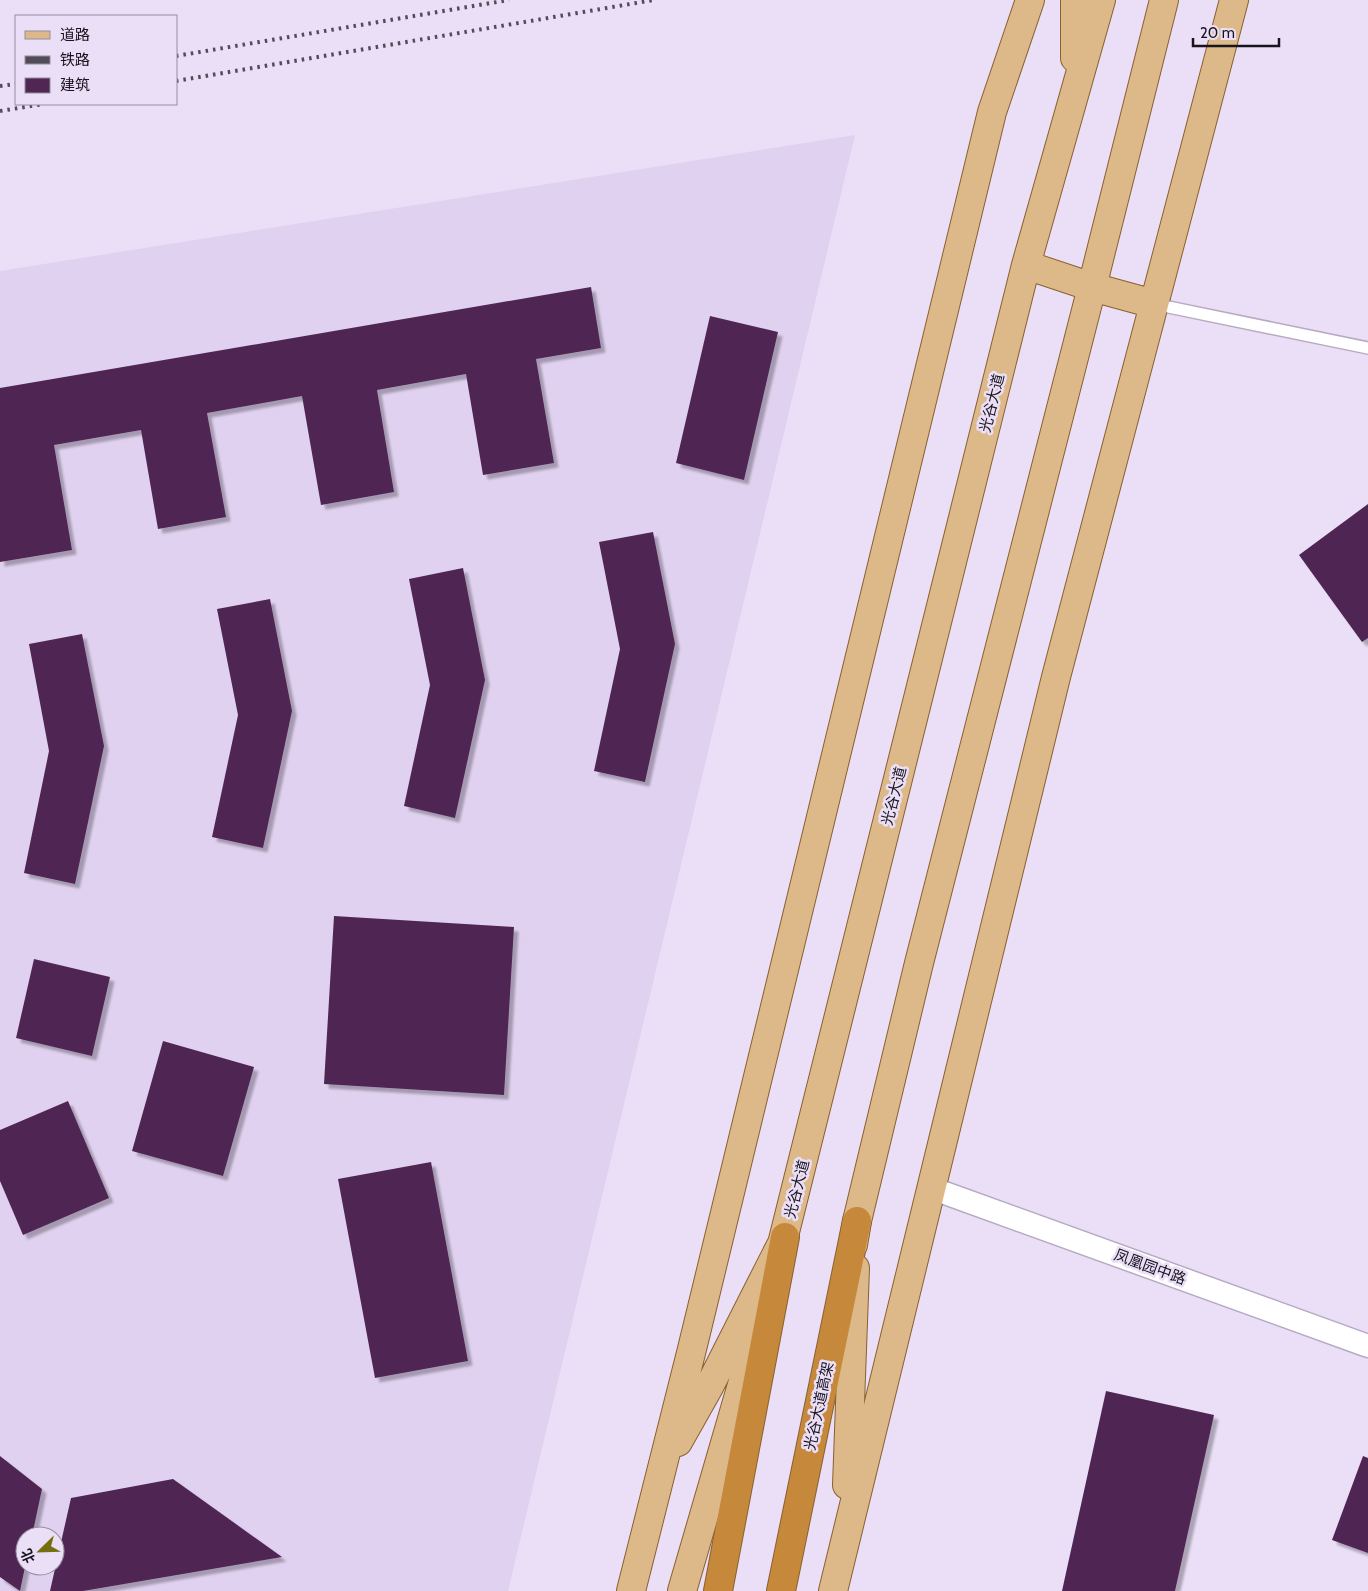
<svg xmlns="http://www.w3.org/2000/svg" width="1368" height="1591" viewBox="0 0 1368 1591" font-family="Cabin,'Noto Sans SC',sans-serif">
	<defs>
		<filter id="shadow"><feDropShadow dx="4.5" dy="4.5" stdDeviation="1" flood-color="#0004"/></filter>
	</defs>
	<rect width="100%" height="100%" fill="#eadff7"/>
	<path fill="#e0d1f0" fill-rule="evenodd" d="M855,135L508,1591H0V271ZM25,1536H55V1566H25Z"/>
	<path fill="#502653" filter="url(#shadow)" d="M591,287L601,348L536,359L554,463L483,475L466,374L377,390L394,492L321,505L302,396L207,413L226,517L158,529L141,430L54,445L72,550L0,562V388Z
		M710,316L778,332L744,480L676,463Z
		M1368,504V638L1362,642L1299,555Z
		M653,532L675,644L645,782L594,771L620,649L599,542Z
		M463,568L485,680L455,818L404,806L430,685L409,579Z
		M270,599L292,711L263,848L212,837L238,715L217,609Z
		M82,634L104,746L75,884L24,873L49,751L29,644Z
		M334,916L514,927L504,1095L324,1084Z
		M34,959L110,977L92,1056L16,1038Z
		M163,1041L254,1067L223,1176L132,1151Z
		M68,1101L109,1198L23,1235L0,1181V1130Z
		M431,1162L468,1361L375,1378L338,1179Z
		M1106,1391L1214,1415L1175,1591H1062Z
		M0,1456L42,1489L32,1536H25V1567L20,1591L0,1577Z
		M1363,1456L1368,1458V1553L1332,1540Z
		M173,1479L282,1557L83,1591H50L71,1498Z"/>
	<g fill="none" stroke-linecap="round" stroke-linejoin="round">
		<g stroke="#b6abc2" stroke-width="14">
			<path id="lane" d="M1154,304L1368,348"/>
		</g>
		<g stroke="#b6abc2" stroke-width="25">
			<path id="street" d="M931,1188L1368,1346"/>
		</g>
		<g stroke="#896030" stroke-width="30">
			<path id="primary" d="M1075,0V58
				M1026,265L1092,287L1154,304
				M853,1245L857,1221L919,963L1092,287L1164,0
				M778,1260L1026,265L1101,0
				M678,1442L709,1387L780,1247
				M847,1485L855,1268
				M631,1591L692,1349L992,112L1030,0
				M682,1591L755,1340
				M833,1591L1056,677L1234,0"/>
		</g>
		<g stroke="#896030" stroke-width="30">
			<path id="highway" d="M718,1591L785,1237
				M781,1591L857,1221"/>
		</g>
		<use href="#lane" stroke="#fff" stroke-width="11"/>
		<use href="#street" stroke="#fff" stroke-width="22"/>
		<use href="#primary" stroke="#ddb889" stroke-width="28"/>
		<use href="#highway" stroke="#c6893b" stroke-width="28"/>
		<path stroke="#524c59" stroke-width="4" stroke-dasharray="2.5 5" stroke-linecap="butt" d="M176,56L509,0
			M176,81L654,0
			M0,86L16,84
			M0,111L44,104"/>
	</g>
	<g text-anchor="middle" stroke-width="5" stroke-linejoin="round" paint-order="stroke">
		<g font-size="15" fill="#18141d" stroke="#eadff7">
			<text transform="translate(992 403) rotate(-76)" y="5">光谷大道</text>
			<text transform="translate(894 796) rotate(-76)" y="5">光谷大道</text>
			<text transform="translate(797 1189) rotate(-76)" y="5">光谷大道</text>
			<text transform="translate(1150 1267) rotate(20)" y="5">凤凰园中路</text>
			<text transform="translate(819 1406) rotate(-78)" y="5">光谷大道高架</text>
		</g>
	</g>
	<rect x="15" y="15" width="162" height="90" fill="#eadff7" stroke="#968ea0"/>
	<rect x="25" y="31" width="25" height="8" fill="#ddb889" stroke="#968ea0"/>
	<text x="60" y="40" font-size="15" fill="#18141d">道路</text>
	<rect x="25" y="56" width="25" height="8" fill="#524c59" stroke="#968ea0"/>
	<text x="60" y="65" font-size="15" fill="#18141d">铁路</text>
	<rect x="25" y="78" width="25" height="15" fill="#502653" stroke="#968ea0"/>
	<text x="60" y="90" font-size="15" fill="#18141d">建筑</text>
	<g transform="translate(40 1551) rotate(247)"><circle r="24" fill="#eadff7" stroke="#968ea0"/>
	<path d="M0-4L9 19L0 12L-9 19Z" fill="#756f0f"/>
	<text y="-8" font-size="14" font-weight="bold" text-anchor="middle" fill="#18141d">北</text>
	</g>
	<path d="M1193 38v8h86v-8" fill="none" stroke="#18141d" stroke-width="2.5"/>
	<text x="1200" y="38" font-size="15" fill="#18141d" stroke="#eadff7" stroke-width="4" paint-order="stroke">20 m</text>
</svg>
